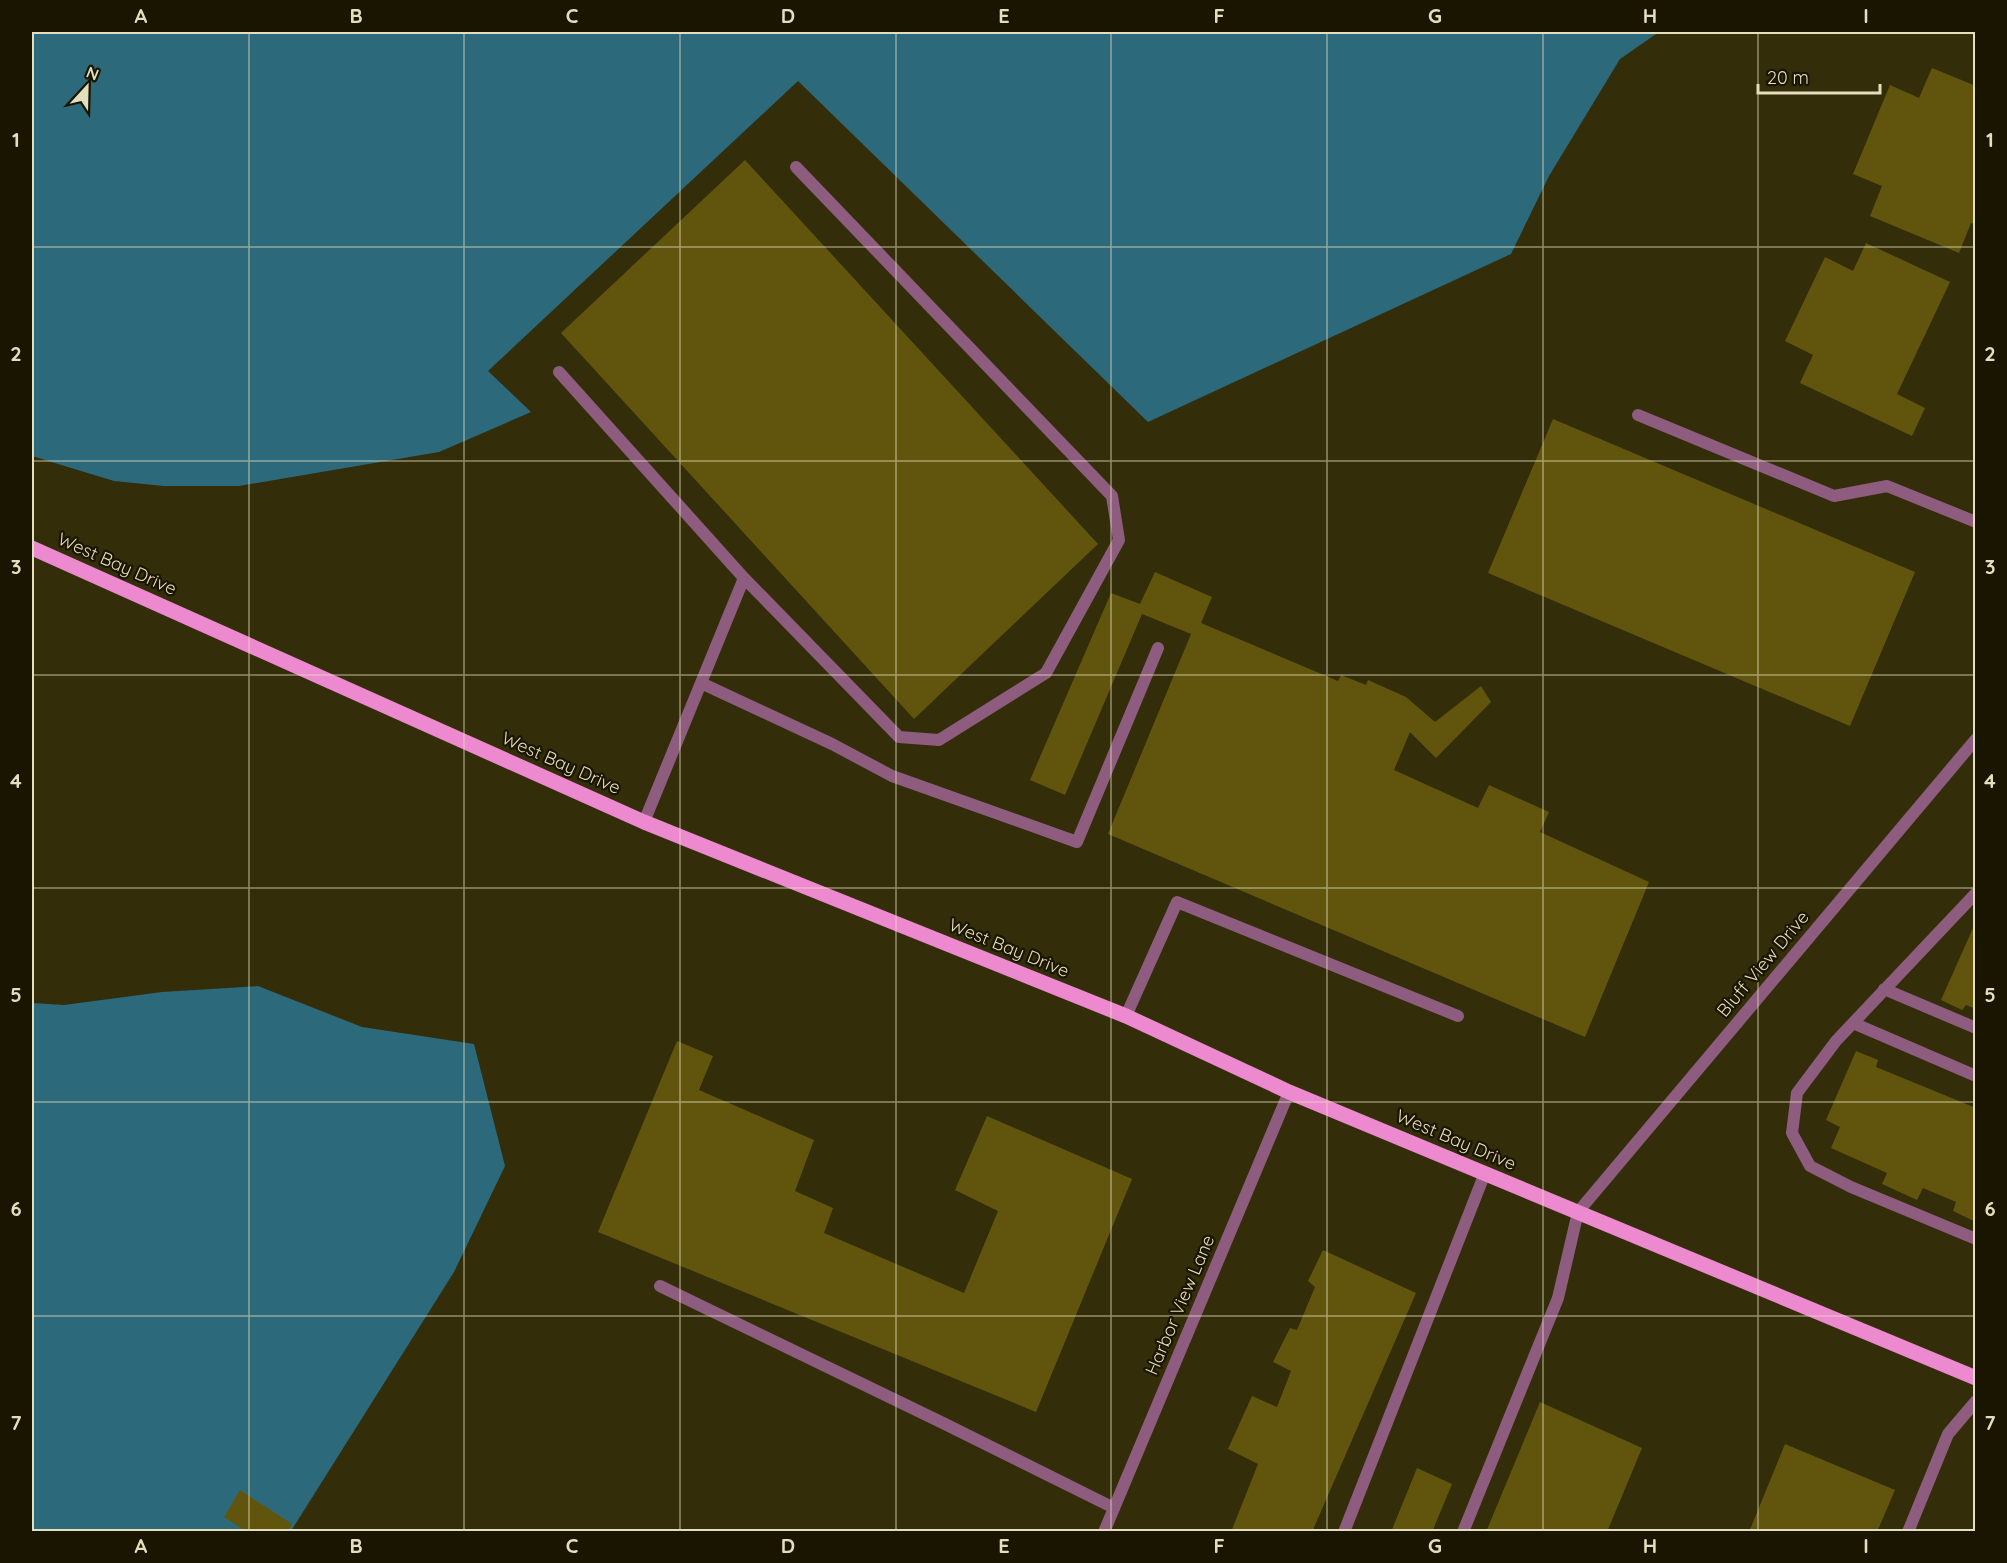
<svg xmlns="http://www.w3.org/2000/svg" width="2007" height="1563" viewBox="0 0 2007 1563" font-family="Quicksand,sans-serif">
	<rect width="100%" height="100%" fill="#332d09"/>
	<path fill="#2c6a7b" d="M32,32H1659L1620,59L1549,176L1511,254L1148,422L798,81L488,371L531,412L439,452L239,486H164L114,481L32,456Z
		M258,986L362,1027L474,1044L505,1166L454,1272L291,1531L32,1532V1003L64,1005L162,992Z"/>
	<path fill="#61550e" d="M1932,68L1976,86V225L1971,223L1959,253L1870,216L1882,186L1853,174L1890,85L1919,98Z
		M745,160L1098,544L914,719L561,333Z
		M1866,243L1950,282L1897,394L1925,408L1912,436L1800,383L1813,355L1785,341L1825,257L1853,271Z
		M1553,419L1915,572L1850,726L1488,573Z
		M1155,572L1212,597L1201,623L1338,681L1341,675L1366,685L1368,680L1406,697L1435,722L1481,686L1491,702L1436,758L1410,732L1394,770L1478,808L1489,785L1549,812L1540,832L1649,882L1585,1037L1108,834L1191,634L1142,614L1065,795L1030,780L1111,593L1140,604Z
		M1973,928L1976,930V1009L1966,1005L1962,1010L1941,1000Z
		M677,1041L713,1056L699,1090L814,1140L795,1191L833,1208L824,1233L964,1293L998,1211L955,1190L987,1116L1132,1179L1036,1412L598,1232Z
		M1856,1051L1878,1060L1876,1067L1976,1108V1222L1953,1211L1956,1202L1923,1188L1917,1200L1882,1184L1887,1173L1831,1148L1840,1127L1826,1120Z
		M1323,1250L1416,1293L1312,1532H1231L1258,1464L1228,1449L1252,1396L1277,1407L1291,1371L1273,1362L1290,1328L1297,1330L1315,1287L1308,1281Z
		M1540,1402L1642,1448L1607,1532H1486Z
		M1785,1444L1895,1490L1877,1532H1749Z
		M1417,1468L1452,1484L1432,1532H1391Z
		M240,1490L292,1524L287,1532H247L224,1517Z"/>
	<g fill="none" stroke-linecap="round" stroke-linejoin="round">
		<path stroke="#8d5c7e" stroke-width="12" d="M559,372L744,578
			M1638,415L1834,496L1887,486L1976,522
			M701,683L832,744L892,776L1077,842L1158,648
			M644,822L744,578L899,737L939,740L1046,673L1119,540L1112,496L796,167
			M1976,893L1836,1041L1797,1093L1792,1133L1810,1166L1851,1187L1976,1239
			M1884,989L1976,1028
			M1126,1016L1177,902L1458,1016
			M1853,1023L1976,1076
			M660,1286L945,1424L1114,1508
			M1344,1532L1485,1173
			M1463,1532L1558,1298L1578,1212
			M1908,1532L1948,1434L1976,1401"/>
		<path stroke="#8d5c7e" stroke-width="12" d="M1578,1212L1976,739
			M1104,1532L1289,1092"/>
		<path stroke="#ed89cf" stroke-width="15" d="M32,548L644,822L1126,1016L1289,1092L1976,1378"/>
	</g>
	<path fill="none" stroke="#e3debd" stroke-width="1.5" stroke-opacity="0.55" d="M249,32V1532M464,32V1532M680,32V1532M896,32V1532M1111,32V1532M1327,32V1532M1543,32V1532M1758,32V1532M32,247H1976M32,461H1976M32,675H1976M32,888H1976M32,1102H1976M32,1316H1976"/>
	<g text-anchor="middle" stroke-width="4.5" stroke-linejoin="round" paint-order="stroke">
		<g font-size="18" fill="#e3debd" stroke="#1a1500">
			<text transform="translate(117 564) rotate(24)" y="6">West Bay Drive</text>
			<text transform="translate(561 763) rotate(24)" y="6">West Bay Drive</text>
			<text transform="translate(1009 948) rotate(22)" y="6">West Bay Drive</text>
			<text transform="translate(1763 964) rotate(-50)" y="6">Bluff View Drive</text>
			<text transform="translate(1456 1140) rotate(23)" y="6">West Bay Drive</text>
			<text transform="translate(1180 1305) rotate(-67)" y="6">Harbor View Lane</text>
		</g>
	</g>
	<rect width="2007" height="1563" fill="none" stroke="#1a1500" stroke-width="66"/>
	<g transform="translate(87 87) rotate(22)" stroke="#1a1500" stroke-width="4.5" paint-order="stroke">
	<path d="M0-4.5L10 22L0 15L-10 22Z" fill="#e3debd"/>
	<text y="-9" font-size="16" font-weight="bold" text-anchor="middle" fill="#e3debd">N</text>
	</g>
	<path d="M1758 84v9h122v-9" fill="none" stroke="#e3debd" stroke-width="3"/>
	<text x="1767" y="84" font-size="18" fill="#e3debd" stroke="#1a1500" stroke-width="4.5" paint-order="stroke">20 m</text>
	<rect x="33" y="33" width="1941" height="1497" fill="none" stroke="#e3debd" stroke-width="2"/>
	<g font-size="20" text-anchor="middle" font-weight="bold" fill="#e3debd">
		<text x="141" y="23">A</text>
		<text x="356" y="23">B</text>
		<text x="572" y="23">C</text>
		<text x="788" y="23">D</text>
		<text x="1004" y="23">E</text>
		<text x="1219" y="23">F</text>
		<text x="1435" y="23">G</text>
		<text x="1650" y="23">H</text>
		<text x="1866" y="23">I</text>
		<text x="16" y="147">1</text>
		<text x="1990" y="147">1</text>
		<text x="16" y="361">2</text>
		<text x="1990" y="361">2</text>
		<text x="16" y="574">3</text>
		<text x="1990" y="574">3</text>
		<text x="16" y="788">4</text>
		<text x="1990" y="788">4</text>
		<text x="16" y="1002">5</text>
		<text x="1990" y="1002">5</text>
		<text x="16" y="1216">6</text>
		<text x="1990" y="1216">6</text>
		<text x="16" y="1430">7</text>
		<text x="1990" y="1430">7</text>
		<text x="141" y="1553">A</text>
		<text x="356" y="1553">B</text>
		<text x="572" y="1553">C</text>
		<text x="788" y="1553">D</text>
		<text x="1004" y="1553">E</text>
		<text x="1219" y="1553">F</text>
		<text x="1435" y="1553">G</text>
		<text x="1650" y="1553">H</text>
		<text x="1866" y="1553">I</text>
	</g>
</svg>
